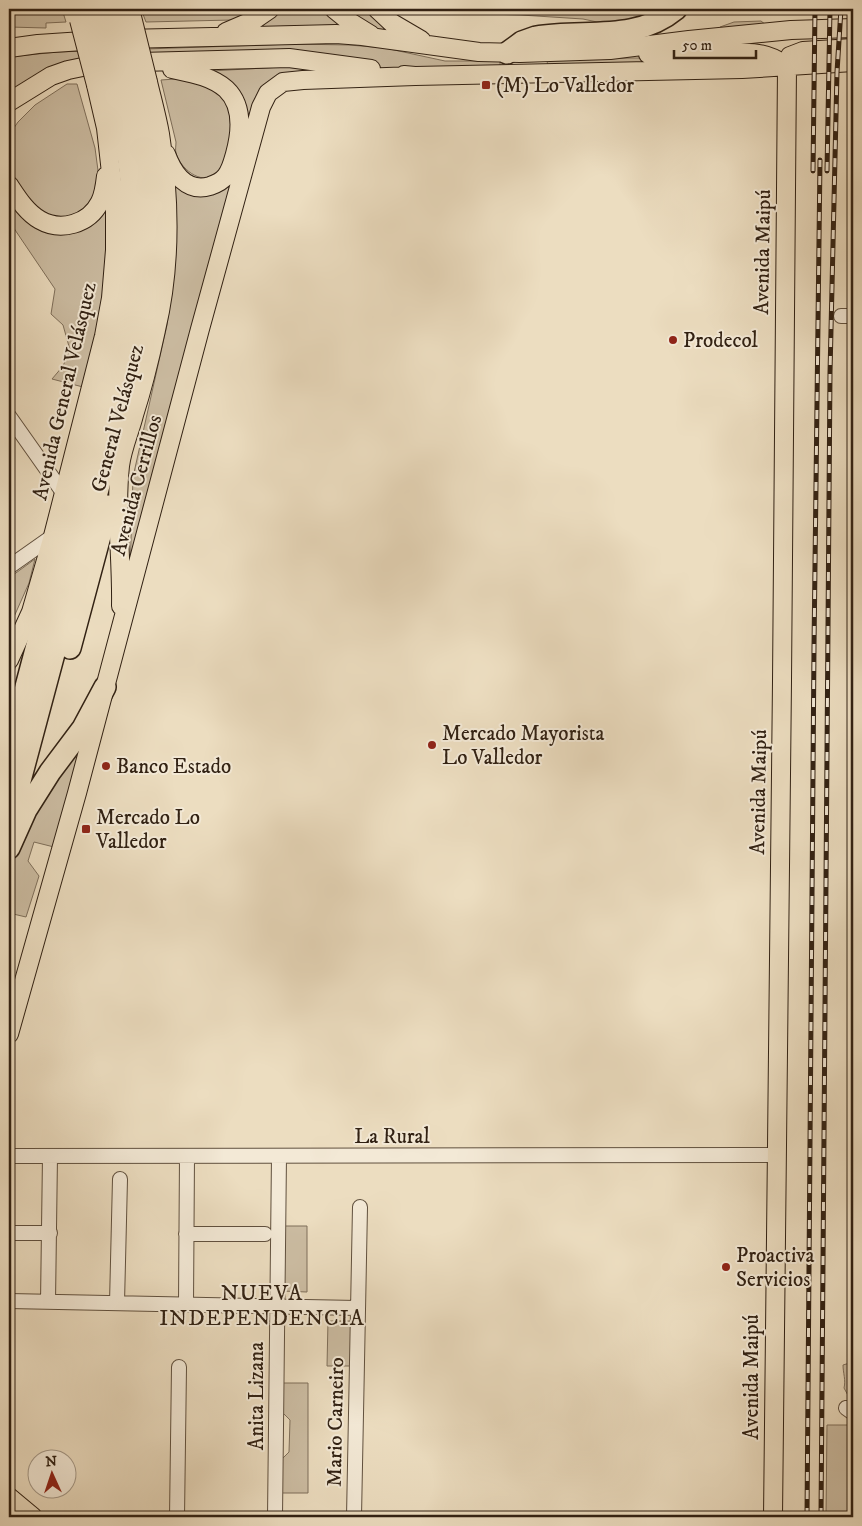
<svg xmlns="http://www.w3.org/2000/svg" width="862" height="1526" viewBox="0 0 862 1526" font-family="'IM FELL DW Pica',serif">
	<rect width="100%" height="100%" fill="#ecddc0"/>
	<filter id="stains"><feTurbulence type="fractalNoise" baseFrequency=".004" numOctaves="4"/><feColorMatrix values="0 0 0 0 .2 0 0 0 0 .09 0 0 0 0 .02 0 0 0 .5 -.17"/></filter>
	<radialGradient id="worn" r=".72"><stop offset=".6" stop-color="#630" stop-opacity="0"/><stop offset="1" stop-color="#630" stop-opacity=".3"/></radialGradient>
	<path fill="#ccbda3" stroke="#7e6f5b" d="M9,9H62L66,22L46,23V28L9,27Z
		M141,9H265L232,20L146,22Z
		M279,9H322L342,25L260,27L273,18Z
		M343,9H367L397,35L374,28Z
		M448,9H665L647,18L618,23L597,22L583,19L521,15L450,13Z
		M761,21L770,28L720,30V27L734,22Z
		M294,44L349,45L385,48L445,61H500V66L402,72L319,57L155,56L9,93V57L57,52Z
		M631,58H766L548,69L547,60Z
		M282,67L313,69L355,75L272,83L130,571L133,477L167,325L173,280L174,179L221,186L239,92L229,80L211,71Z
		M189,78L216,86C221,95 231,106 233,116C235,122 231,133 230,139C228,150 226,168 215,175C200,185 180,168 176,153C175,150 176,146 176,142L161,80Z
		M67,84H77L95,148L99,178L93,201L77,216L55,218L38,210L15,182L9,168V135L18,122L35,105Z
		M110,198L103,312L83,387L52,379L63,366L70,350L63,325L51,314L55,289L9,221V199L49,230Z
		M35,559L29,583L9,628V578Z
		M18,654L9,697V669Z
		M88,735L58,848L34,842L28,861L39,876L26,917L9,913V874L24,832L45,790Z
		M283,1226H307V1292L282,1291Z
		M328,1321H352V1366H327Z
		M853,1362V1388L850,1399L844,1388C846,1380 843,1373 843,1365Z
		M283,1383H308V1493H282V1459L289,1452L290,1420L283,1413Z
		M827,1425H851L853,1429V1517H826Z"/>
	<g fill="none" stroke-linecap="round" stroke-linejoin="round">
		<g stroke="#60503e" stroke-width="16">
			<path id="minor" d="M841,316H853
				M9,416L64,494
				M9,567L53,536
				M9,1156L776,1155
				M9,1233H50
				M186,1234H265
				M9,1301L357,1308
				M48,1302L50,1156
				M117,1303L120,1179
				M186,1304L187,1156
				M846,1408L853,1413
				M177,1517L179,1367
				M275,1517L279,1156
				M354,1517L360,1207"/>
		</g>
		<g stroke="#312113" stroke-width="20">
			<path id="major" d="M334,9L350,22L371,35
				M377,9L392,23L421,40
				M226,32L254,20L270,9
				M124,39L336,34L362,36L479,52L520,53L610,50L689,40L791,30L853,28
				M9,48L38,44L98,40
				M648,54C665,55 682,56 699,55C729,54 762,46 786,66
				M404,75L415,76L742,69L853,62
				M9,102L51,76L68,70L102,63L289,58L371,69
				M166,154C173,173 187,193 210,186C216,184 222,181 226,176C231,170 233,161 235,154C241,132 244,106 226,89C211,76 191,73 172,69
				M9,185C17,197 26,212 40,220C61,232 89,224 100,202C104,194 105,185 106,176
				M121,606C122,559 115,512 120,466C122,449 130,431 134,415C143,387 150,358 156,330C171,267 170,198 160,134C157,117 152,99 148,82
				M9,660L31,612L53,536L104,336L111,298L115,250V209L106,128L96,85
				M9,1034L77,793L200,329L261,107L268,93L283,82L303,80L415,76
				M9,1497L33,1517
				M773,1517L782,681L787,67L790,56L803,51L853,48"/>
		</g>
		<g stroke="#312113" stroke-width="24">
			<path id="highway" d="M507,53L522,42L536,37C585,29 635,43 676,9
				M70,648L108,506
				M9,751L117,343C129,284 137,224 129,163C126,137 119,110 113,84
				M9,822L137,343C157,254 155,172 131,83
				M9,848L26,810L50,772L83,728L105,687"/>
		</g>
		<use href="#minor" stroke="#f3e9d6" stroke-width="14"/>
		<use href="#major" stroke="#ecddc0" stroke-width="18"/>
		<use href="#highway" stroke="#ecddc0" stroke-width="21"/>
		<g stroke="#312113" stroke-width="5">
			<path id="rail" d="M813,171L815,9
				M827,171L830,9
				M807,1517L814,647L820,160
				M821,1517L830,373L837,72L841,9"/>
		</g>
		<use href="#rail" stroke="#f3e9d6" stroke-width="3" stroke-dasharray="9" stroke-linecap="butt"/>
		<g stroke="#312113" stroke-width="20" stroke-linecap="butt">
			<path id="major-bridge" d="M132,17L148,82
				M79,20L96,85"/>
		</g>
		<g stroke="#312113" stroke-width="24" stroke-linecap="butt">
			<path id="highway-bridge" d="M114,18L131,83
				M96,19L113,84"/>
		</g>
		<use href="#major-bridge" stroke="#ecddc0" stroke-width="18"/>
		<use href="#highway-bridge" stroke="#ecddc0" stroke-width="21"/>
	</g>
	<g fill="#8f2418" stroke="#f3e9d6" stroke-width="2">
		<rect x="481" y="80" width="10" height="10" rx="2.5"/>
		<circle cx="673" cy="340" r="5"/>
		<circle cx="432" cy="745" r="5"/>
		<circle cx="106" cy="766" r="5"/>
		<rect x="81" y="824" width="10" height="10" rx="2.5"/>
		<circle cx="726" cy="1267" r="5"/>
	</g>
	<g text-anchor="middle" stroke-width="4" stroke-linejoin="round" paint-order="stroke">
		<g font-size="21" fill="#312113" stroke="#f3e9d6" text-anchor="start">
			<text x="496" y="92">(M) Lo Valledor</text>
			<text x="683" y="347">Prodecol</text>
			<text x="442" y="740">Mercado Mayorista<tspan x="442" dy="24">Lo Valledor</tspan></text>
			<text x="116" y="773">Banco Estado</text>
			<text x="96" y="824">Mercado Lo<tspan x="96" dy="24">Valledor</tspan></text>
			<text x="736" y="1262">Proactiva<tspan x="736" dy="24">Servicios</tspan></text>
		</g>
		<g font-size="21" fill="#312113" stroke="#f3e9d6">
			<text transform="translate(762 252) rotate(-89)" y="7">Avenida Maipú</text>
			<text transform="translate(64 391) rotate(-77)" y="7">Avenida General Velásquez</text>
			<text transform="translate(117 418) rotate(-75)" y="7">General Velásquez</text>
			<text transform="translate(136 485) rotate(-75)" y="7">Avenida Cerrillos</text>
			<text transform="translate(758 792) rotate(-89)" y="7">Avenida Maipú</text>
			<text x="392" y="1143">La Rural</text>
			<text transform="translate(751 1377) rotate(-90)" y="7">Avenida Maipú</text>
			<text transform="translate(256 1396) rotate(-90)" y="7">Anita Lizana</text>
			<text transform="translate(335 1422) rotate(-89)" y="7">Mario Carneiro</text>
		</g>
		<g font-size="22" letter-spacing="1" fill="#312113" stroke="#f3e9d6">
			<text x="262" y="1300">NUEVA<tspan x="262" dy="25">INDEPENDENCIA</tspan></text>
		</g>
	</g>
	<rect width="862" height="1526" fill="none" stroke="#ecddc0" stroke-width="30"/>
	<rect x="10" y="10" width="842" height="1506" fill="none" stroke="#312113" stroke-width="2.5"/>
	<rect x="15" y="15" width="832" height="1496" fill="none" stroke="#312113"/>
	<g transform="translate(52 1474) rotate(357)"><circle r="24" fill="#f3e9d6" stroke="#a59988"/>
	<path d="M0-4L9 19L0 12L-9 19Z" fill="#8f2418"/>
	<text y="-8" font-size="14" font-weight="bold" text-anchor="middle" fill="#312113">N</text>
	</g>
	<path d="M674 50v8h82v-8" fill="none" stroke="#312113" stroke-width="2.5"/>
	<text x="682" y="50" font-size="15" fill="#312113" stroke="#f3e9d6" stroke-width="4" paint-order="stroke">50 m</text>
	<rect width="100%" height="100%" filter="url(#stains)"/>
	<rect width="100%" height="100%" fill="url(#worn)"/>
</svg>
